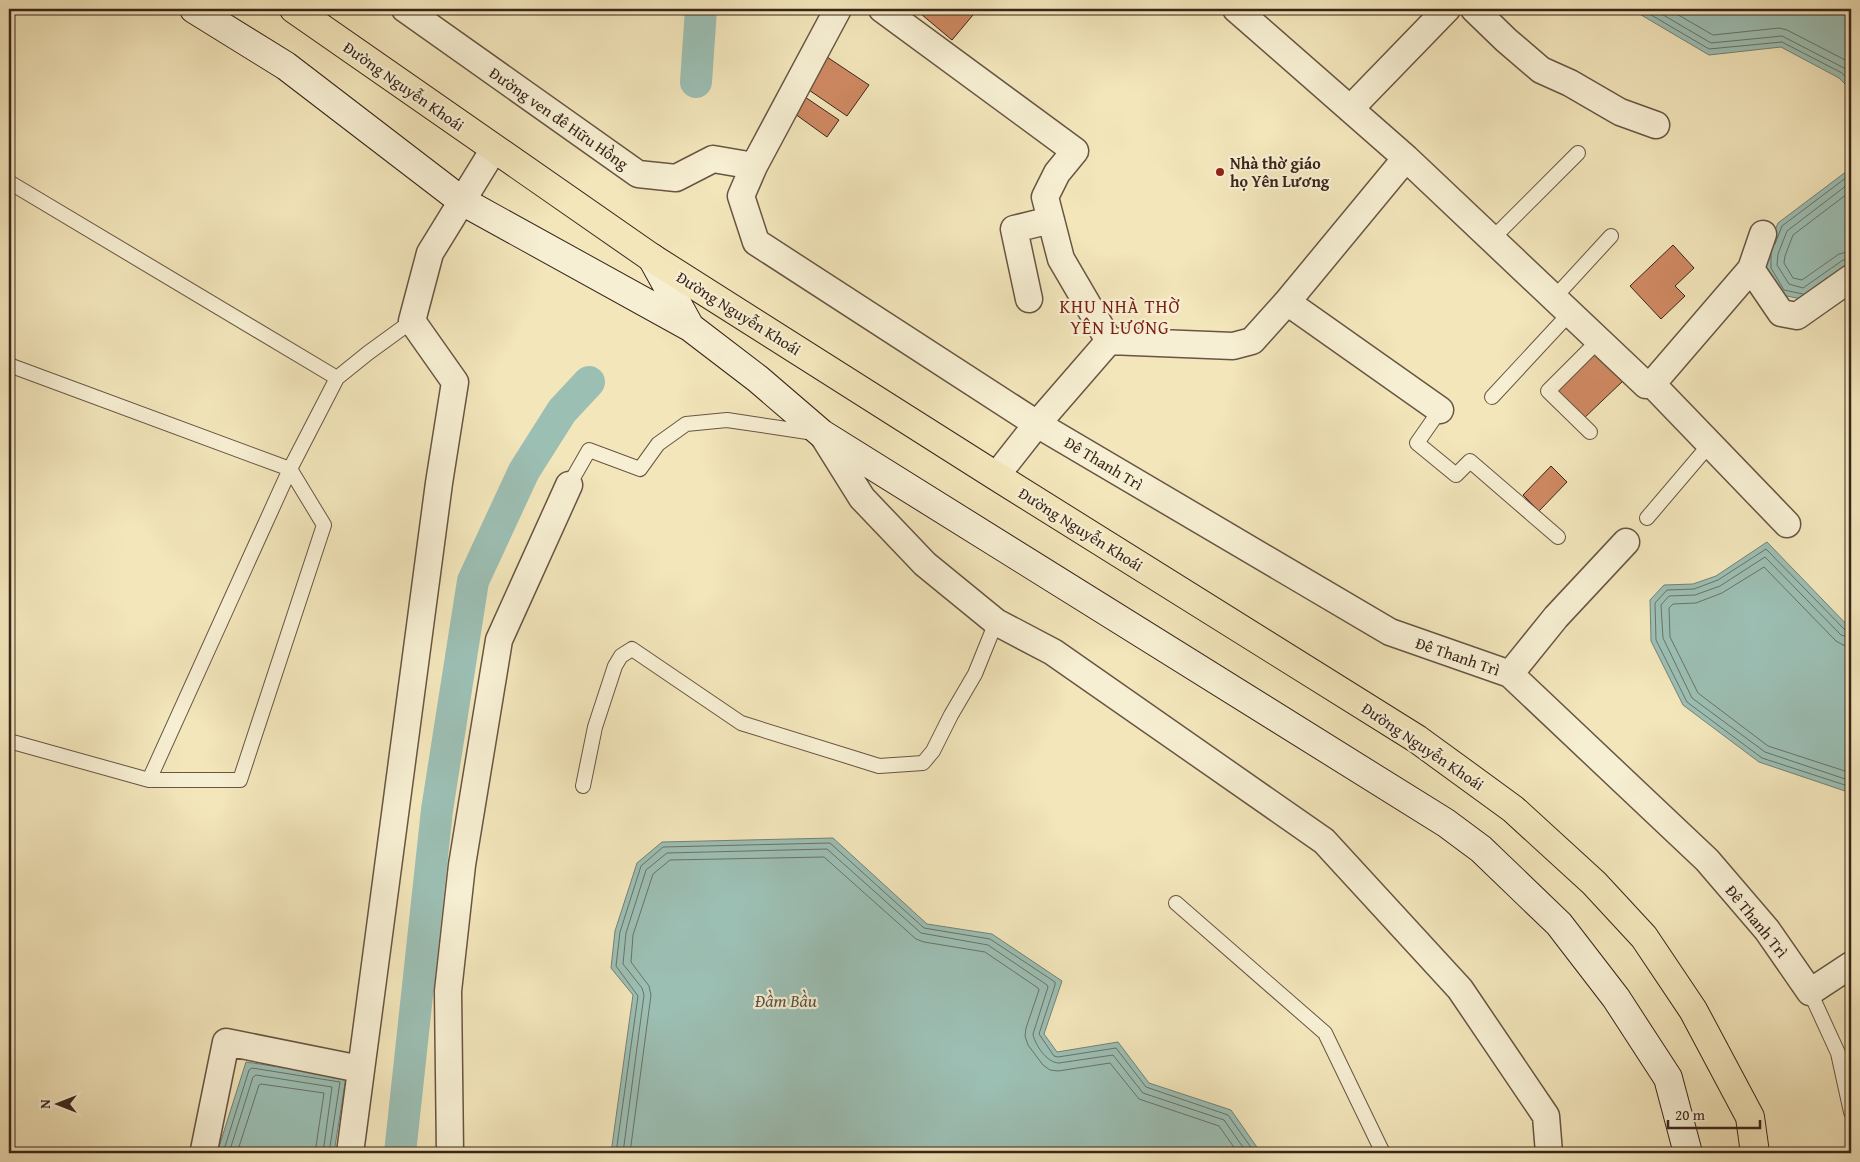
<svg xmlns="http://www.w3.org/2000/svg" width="1860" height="1162" viewBox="0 0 1860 1162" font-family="'Gentium Book Plus',serif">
	<rect width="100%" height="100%" fill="#f3e6bb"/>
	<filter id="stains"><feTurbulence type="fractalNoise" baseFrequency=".004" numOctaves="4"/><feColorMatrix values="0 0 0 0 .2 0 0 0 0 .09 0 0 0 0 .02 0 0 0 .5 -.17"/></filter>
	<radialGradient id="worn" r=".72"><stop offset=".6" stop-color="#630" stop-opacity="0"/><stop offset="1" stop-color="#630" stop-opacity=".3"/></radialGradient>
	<path fill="#9cbfb4" stroke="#748177" d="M1631,9H1851V90L1839,78L1781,47L1709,55Z
		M1851,168V269L1806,300L1782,295L1765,269L1766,252L1778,223Z
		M1767,542L1851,629V793L1759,762L1683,705L1651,641L1650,600L1664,585L1693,584L1716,576Z
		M833,838L927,924L992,934L1062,981L1044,1034L1057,1052L1118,1042L1149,1083L1231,1110L1261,1153H611L633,995L611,968L615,931L637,863L662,842Z
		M246,1062L346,1077L334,1153H217Z"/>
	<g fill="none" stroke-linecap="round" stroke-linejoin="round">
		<path stroke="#6a7268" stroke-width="1" d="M1641,9L1709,49L1782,42L1842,73L1851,83
			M1653,9L1711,43L1782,36L1844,68L1851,74
			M1668,9L1713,35L1779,28L1787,30L1851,63
			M1851,182L1787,231L1778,254L1777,265L1789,284L1803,288L1843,260L1851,259
			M1851,191L1793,235L1785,256L1784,263L1793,278L1802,280L1839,254L1851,251
			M1775,244L1782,226L1851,174
			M1771,254V268L1784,290L1803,294
			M1851,632L1846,631L1766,549L1718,580L1694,589L1667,590L1655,603L1656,640L1687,702L1762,758L1851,787
			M1851,638L1841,635L1765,557L1720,586L1695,595L1669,596L1661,605L1663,638L1692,698L1765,752L1851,781
			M1851,646L1843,645L1836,641L1764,567L1722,593L1696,603L1673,604L1669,608L1670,637L1698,693L1768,746L1851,773
			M223,1153L249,1070L252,1068L340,1082L329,1153
			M229,1153L253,1077L256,1075L332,1087L323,1153
			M237,1153L259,1085L261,1084L324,1093L315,1153
			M616,1153L638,996L616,966L620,932L641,866L663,847L830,843L924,928L990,939L1055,982V985L1039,1034L1054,1056L1058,1057L1116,1048L1146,1087L1228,1115L1255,1153
			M623,1153L644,995L642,988L623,964L626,933L646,870L667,853L827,849L921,933L988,945L1047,985L1048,987L1033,1034C1035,1045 1047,1063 1059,1063L1113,1055L1143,1093L1224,1120L1247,1153
			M630,1153L651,995L649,986L631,962L633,935L653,874L670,860L824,857L916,939L924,942L985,952L1038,988L1039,990L1026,1028L1025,1036L1028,1045L1043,1065L1050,1070L1058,1071L1110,1063L1139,1099L1219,1126L1238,1153"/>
		<path stroke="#9cbfb4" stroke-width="32" d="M696,82L701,9
			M400,1153L437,810L473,581L524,471L562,411L589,382"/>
	</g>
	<path fill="#cf8962" stroke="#39251b" d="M915,9H978L952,40Z
		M827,57L869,85L847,116L806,88Z
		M802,95L839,120L827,137L791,111Z
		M1673,245L1694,268L1675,286L1685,296L1661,319L1630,286Z
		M1596,350L1624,380L1582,420L1553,389Z
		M1551,466L1567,482L1539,511L1523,495Z"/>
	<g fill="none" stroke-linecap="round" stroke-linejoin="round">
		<g stroke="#685543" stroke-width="16">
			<path id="lane" d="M9,182L337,378
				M1492,239L1578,153
				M1554,298L1611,236
				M9,365L290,469L324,525L240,780H149
				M1492,397L1570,313
				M1440,410L1417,443L1456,475L1470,461L1558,537
				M1590,432L1548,391L1599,340
				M569,485L589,450L640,469L658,444L686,424L727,420L814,433
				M1647,518L1710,444
				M9,741L149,780L290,469L337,378L368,353L412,321
				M583,786L595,727L615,666L621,656L632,649L741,723L879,766L923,763L933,751L951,715L975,674L996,622
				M1176,903L1325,1033L1383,1153
				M1810,992L1838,1053L1851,1112"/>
		</g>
		<g stroke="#685543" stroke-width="29">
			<path id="street" d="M405,9L638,174L676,178L713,159L754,166
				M838,9L754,166L741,196L756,242L1037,424L1390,632L1510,674L1707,860L1767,930L1810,992L1851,965
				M882,9L1075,151L1057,173L1045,197L1061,259L1109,341
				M1236,9L1406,158L1646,385L1652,384L1751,269L1763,234
				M1474,9L1506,40L1541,70L1570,83L1620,112L1656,125
				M1350,109L1447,9
				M1751,269L1781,313L1797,316L1851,278
				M1029,299L1014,229L1051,220
				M1287,302L1440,410
				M1652,384L1787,524
				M822,434L862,498L925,564L996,622L1053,652L1324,841L1460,989L1546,1116L1549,1153
				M996,476L1037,424L1109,341L1233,346L1252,341L1287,302L1406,158
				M1510,674L1556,617L1626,542
				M204,1150L226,1042L360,1069
				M350,1153L439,483L455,382L412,321L430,253L494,149
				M450,1153L448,991L462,865L499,640L569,485"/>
		</g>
		<g stroke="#39251b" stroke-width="30">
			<path id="secondary" d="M194,9L286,66L462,201L690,327
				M652,258L690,327L758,379L822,434L1446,823L1481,849L1559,924L1616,998L1668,1078L1688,1153"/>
		</g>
		<g stroke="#39251b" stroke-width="30">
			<path id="primary" d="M294,9L652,258L996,476L1417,739L1513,809L1594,883L1644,937L1693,1010L1750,1117L1755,1153"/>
		</g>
		<use href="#lane" stroke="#f7efd3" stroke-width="14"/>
		<use href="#street" stroke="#f7efd3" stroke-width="26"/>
		<use href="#secondary" stroke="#f7efd3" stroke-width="28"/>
		<use href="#primary" stroke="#f3e6bb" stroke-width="28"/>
	</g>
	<circle fill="#8f2418" stroke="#f7efd3" stroke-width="2" cx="1220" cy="172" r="5"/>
	<g text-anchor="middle" stroke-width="4.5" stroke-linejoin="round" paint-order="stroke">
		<g font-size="16" fill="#39251b" stroke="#f7efd3">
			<text transform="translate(404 86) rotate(35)" y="6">Đường Nguyễn Khoái</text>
			<text transform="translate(559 118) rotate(35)" y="6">Đường ven đê Hữu Hồng</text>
			<text transform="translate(739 313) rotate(32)" y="6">Đường Nguyễn Khoái</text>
			<text transform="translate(1104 463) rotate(31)" y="6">Đê Thanh Trì</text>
			<text transform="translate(1081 529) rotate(32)" y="6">Đường Nguyễn Khoái</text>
			<text transform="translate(1458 656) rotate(19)" y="6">Đê Thanh Trì</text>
			<text transform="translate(1423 746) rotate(34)" y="6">Đường Nguyễn Khoái</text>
			<text transform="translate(1757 921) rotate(51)" y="6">Đê Thanh Trì</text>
		</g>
		<g font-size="16" font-weight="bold" fill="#39251b" stroke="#f7efd3" text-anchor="start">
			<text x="1230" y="169">Nhà thờ giáo<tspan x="1230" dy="18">họ Yên Lương</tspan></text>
		</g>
		<g font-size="18" letter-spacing="1" fill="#7a1f14" stroke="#f7efd3">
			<text x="1120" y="313">KHU NHÀ THỜ<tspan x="1120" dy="21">YÊN LƯƠNG</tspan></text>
		</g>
		<g font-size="18" font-style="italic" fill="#575349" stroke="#f7efd3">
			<text x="786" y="1007">Đầm Bầu</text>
		</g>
	</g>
	<rect width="1860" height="1162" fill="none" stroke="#f3e6bb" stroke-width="30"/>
	<rect x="10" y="10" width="1840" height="1142" fill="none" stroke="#39251b" stroke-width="2.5"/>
	<rect x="15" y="15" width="1830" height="1132" fill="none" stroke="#39251b"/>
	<g transform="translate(58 1104) rotate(270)" stroke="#f7efd3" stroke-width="4" paint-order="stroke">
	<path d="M0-4L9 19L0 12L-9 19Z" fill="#39251b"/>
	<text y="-8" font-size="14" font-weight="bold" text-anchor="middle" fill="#39251b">N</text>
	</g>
	<path d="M1668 1120v8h92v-8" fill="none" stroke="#39251b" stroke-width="2.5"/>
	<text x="1675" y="1120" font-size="15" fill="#39251b" stroke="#f7efd3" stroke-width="4" paint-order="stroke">20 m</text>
	<rect width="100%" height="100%" filter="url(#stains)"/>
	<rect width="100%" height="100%" fill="url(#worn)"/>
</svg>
